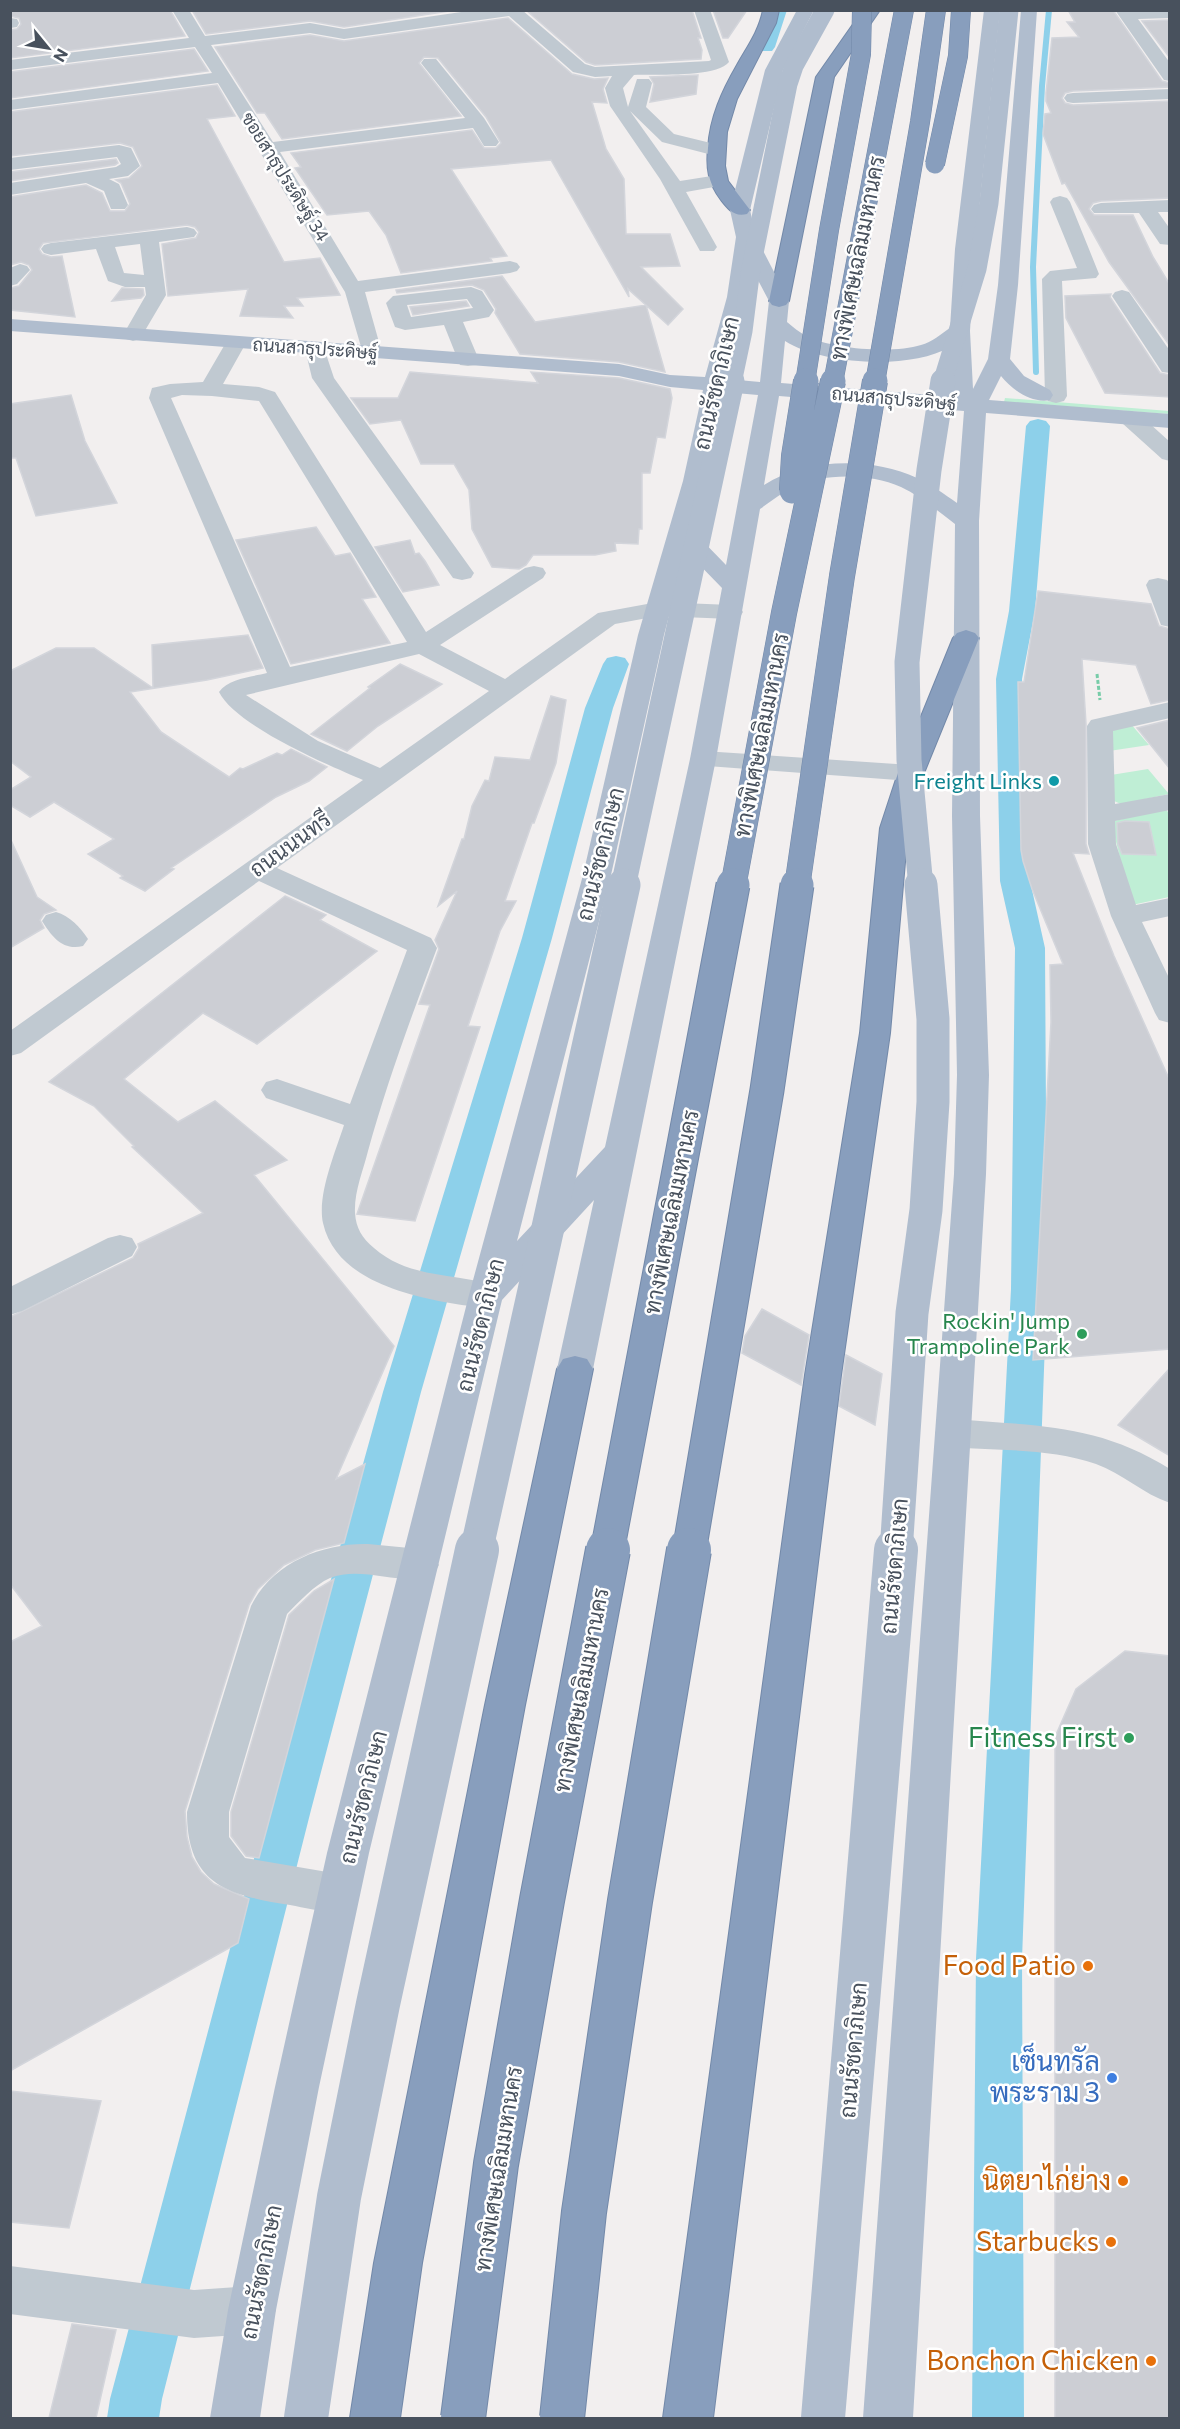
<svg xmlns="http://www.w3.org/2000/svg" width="1180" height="2429" viewBox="0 0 1180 2429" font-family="Commissioner,Sarabun,sans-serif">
	<rect width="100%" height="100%" fill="#f2efef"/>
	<path fill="#bfeed5" d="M1005,398L1169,411V414L1004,402Z
		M1130,723L1149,745L1109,751L1112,728Z
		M1148,769L1169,794L1121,804L1114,801L1111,775Z
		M1165,808L1170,815L1169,897L1132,905L1111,822Z"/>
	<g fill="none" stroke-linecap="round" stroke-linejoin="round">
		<path stroke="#8dd0ea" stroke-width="6" d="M1036,372L1033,267L1042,86L1049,10"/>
		<path fill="#8dd0ea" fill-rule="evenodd" d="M770,10H787L775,47L772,51H760L757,47Z
			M1038,419L1046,421L1050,426L1035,611L1022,679L1030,881L1045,948L1047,1289L1022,1959L1024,2418H972L976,1959L1011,1289L1015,948L1000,881L996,679L1009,611L1026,426L1030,421Z
			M616,656L625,658L629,664L613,708L552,938L421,1392L311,1810L162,2399L159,2418H107L110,2399L267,1810L383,1392L522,938L585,708L603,664L607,658Z"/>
	</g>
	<path fill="#ccced4" stroke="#d3d5db" stroke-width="1.5" d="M10,10H170L185,36L10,58V30L17,29L21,24L19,18L10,16Z
		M192,10H456L344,27L310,21L206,34Z
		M526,10H692L701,38H698L702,50L701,59L595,65L586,62Z
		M713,10H747L728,38H723Z
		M1068,10H1113L1162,81L1170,83V87L1073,91L1065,93L1062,98L1065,103L1073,105L1170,101V198L1101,201L1093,203L1089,209L1094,215H1133L1153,257L1170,285V346L1109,262L1065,183L1062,184L1043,134L1045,114L1051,113L1046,101V93L1052,38L1079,37L1067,22H1075Z
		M508,18L572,74L594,79L608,78L603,89L607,103L592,102L606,149L624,179L626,234H670L680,266L641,267L683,309L668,325L628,289L629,297L551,160L451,169L507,256L490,258L492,261L401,273L386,235L369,211L327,215L295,168L301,167L291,153L472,130L484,148H496L501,143L486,117L438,58L424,57L419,63L461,116L282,139L265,113H257L215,47L310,35L344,41Z
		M1170,20V58L1142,21Z
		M194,49L208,71L10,98V72Z
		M698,75L696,94L650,102L654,84L650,77Z
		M217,85L235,116L207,119L284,262L320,258L340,295L297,298L303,306H284L293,318L240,316L248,289L168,296L162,244L196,238L199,232L195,227L187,225L43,243L39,249L42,254L51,257L62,256L75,317L10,310V288L19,286L32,270L29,265L21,262L10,265V197L86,185L102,193L110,211H125L130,204L121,183L116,180L129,178L142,166L133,147L120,143L10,156V112Z
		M116,159L118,163L115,165L10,181V172Z
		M502,276L535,322L646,305L665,372L619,362L520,354L495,313L496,309L484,290L472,285L397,293L396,290Z
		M122,288L143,289L144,295L141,298L112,301Z
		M1111,294L1110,297L1160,373L1170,375V397L1105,393L1066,318L1065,296Z
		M466,301L469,306L413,315L410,307Z
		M410,372L538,383L531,372L619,378L670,389L672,398L665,438L657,437L650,473H642V529H639L638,544L615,543L616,551L595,555H533L526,565L519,569L492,567L472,529L469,490L454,464H421L401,420L370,424L351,398H398Z
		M71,395L85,441L117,503L36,516L16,458H10V404Z
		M316,527L335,556L350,553L376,597L362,599L390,643L291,664L236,540Z
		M410,540L415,554L419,553L425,561L439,585L403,592L375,547Z
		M1038,591L1151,604L1159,626L1170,629V700L1151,704L1136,665L1082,659L1086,724V844L1089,854L1073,853L1114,956L1170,1081V1349L1033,1360L1051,1022L1050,965L1063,964L1032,889L1023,861L1021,850L1018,682H1024Z
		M248,635L263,668L207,680L130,692L161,732L229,777L240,768L243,769L277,753L282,755L291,749L327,767L309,781L276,797L171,868L174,869L145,891L120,878L123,876L88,854L114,839L54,802L30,817L10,805V790L31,777L10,761V671L56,648H94L153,688L152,645Z
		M400,664L442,684L378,726L347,751L311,734L370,688L368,687Z
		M551,696L566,700L556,763L534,823H532L505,901H516L500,931L468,1026L480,1027L415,1221L357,1214L430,1005L419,1004L439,949L435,940L457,891L438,906L462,839H464L472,806L485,780L489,781L495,757L530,760Z
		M1170,720V769L1137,728Z
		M1125,821L1149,822L1156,855L1122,854L1118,844L1117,823Z
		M10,838L37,897L56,910L44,914L40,920L44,928L10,948Z
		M285,896L326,915L320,920L377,951L257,1044L203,1013L124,1079L178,1122L215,1101L287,1160L254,1175L394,1346L336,1479L365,1464L344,1543L315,1550L284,1565L258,1589L249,1605L185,1811L187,1837L192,1857L201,1872L214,1884L249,1899L238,1943L10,2071V1642L42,1626L10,1584V1317L133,1258L139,1248L138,1244L203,1213L132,1147L134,1146L94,1106L49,1082Z
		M762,1309L809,1335L801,1385L742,1353L745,1336Z
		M846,1355L882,1374L875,1425L839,1406Z
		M1170,1368V1456L1118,1425Z
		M334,1579L259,1858L246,1856L231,1836V1812L289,1615L314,1591Z
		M1125,1651L1170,1656V2418H1055V1737L1076,1689Z
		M10,2091L101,2101L69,2228L10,2222Z
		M72,2324L116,2330L96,2418H49Z"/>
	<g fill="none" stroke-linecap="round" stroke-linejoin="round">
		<g stroke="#7389a9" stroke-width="2">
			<path id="highway" d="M763,10H779L776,23L737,99L727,132L725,166L728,181L750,210L747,214C734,217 729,210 721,200C708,183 706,168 708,148C710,117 722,91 737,65C747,47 759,31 763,10Z
				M863,10H880L834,77L789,301L786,305L779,307L772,305L769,301L816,77Z
				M966,630L975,633L979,638L924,773L908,828L890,1033L841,1375L713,2418H663L805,1375L860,1033L880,828L898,773L953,638L957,633Z
				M575,1356L587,1359L593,1369L525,1705L422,2263L400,2418H350L374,2263L485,1705L557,1369L563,1359Z"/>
		</g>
		<path stroke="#77cca8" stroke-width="3" stroke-dasharray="4 2" stroke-linecap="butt" d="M1097,674L1100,700"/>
		<path fill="#c0c9d1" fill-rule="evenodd" d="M172,10H189L205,36L310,23L344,29L475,10H522L585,64L595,67L709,61L711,60L694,10H710L729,62C716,78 654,74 634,75L623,88L628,107L637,79H649L652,83L646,107L674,134L723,146L725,150L723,154L716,156L662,142L630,111L680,181L718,175L725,177L727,181L725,185L686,192L717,247L714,251H700L660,179L610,106L605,88L612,76L595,77L573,72L509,16L344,39L310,33L211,45L273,142L465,118L421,63L424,59H436L484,118L499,142L496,146H484L473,128L280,152L358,281L510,261L517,263L520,267L517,271L510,273L365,292L382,353L378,357L371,359L364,357L345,292L218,83L10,110V100L212,73L195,47L10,70V60L189,38Z
			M1115,10H1170V18L1138,19L1170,63V81L1164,80Z
			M10,18L17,19L19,23L17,27L10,28Z
			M1170,89V99L1073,103L1067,102L1064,98L1067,94L1073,93Z
			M119,145L131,148L140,166L128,176L109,179L119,184L128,205L125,209H111L104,191L86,183L10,195V183L116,167L121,164L117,157L10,170V158Z
			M1060,196L1067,198L1070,202L1099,274L1096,278L1062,281L1067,396L1064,401L1056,403L1048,401L1045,396L1042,279L1050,271L1077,268L1050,202L1053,198Z
			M1170,200V212H1158L1170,229V245L1160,244L1139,213H1094L1091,209L1094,205L1101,203Z
			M187,227L194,229L197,233L194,237L159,242L166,295L140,339L133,341L126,339L123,335L146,295L145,287H125L108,281L96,249L51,255L44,253L41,249L44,245L51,243ZM140,244L144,275L124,273L115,247Z
			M20,264L27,266L30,270L17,284L10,286V268Z
			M471,287L482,291L494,310L489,317L463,322L479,360L476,365L468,366L460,365L444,325L405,330L395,327L386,303L393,296ZM467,299L473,308L411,317L407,305Z
			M1122,290L1129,292L1170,351V373L1162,372L1112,296L1115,292Z
			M235,337L242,339L246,343L223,384L259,387L275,392L426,632L525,568L534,566L543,568L546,573L543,578L440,645L505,679L598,613L658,602L731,605L740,607L743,612L740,617L731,619L658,616L615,624L277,868L431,938L437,948C412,1015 387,1082 368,1151C363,1171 354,1192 355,1213C356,1228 362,1238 374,1248C409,1279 456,1273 498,1286L503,1295L498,1304C480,1309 462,1305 444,1302C398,1293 335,1276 323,1223C317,1195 335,1153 344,1125L266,1098L261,1090L266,1082L277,1079L350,1104L407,950L259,881L21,1053L10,1056V1031L363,780C328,765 236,726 219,692C229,678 252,677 267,673L149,398L152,388L170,384L203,382L228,339ZM182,395L212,396L259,401L407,642L290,667L171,398ZM419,654L489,691L380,768L318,741L246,695Z
			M316,343L323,345L334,378L474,573L471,578L462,580L453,578L312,378L305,349L309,345Z
			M1130,411L1138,413L1170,442V461L1162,459L1122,423L1119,418L1122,413Z
			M1158,578L1167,580L1170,584V627L1161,625L1146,585L1149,580Z
			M1170,702V718L1113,731L1115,804L1170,794V810L1115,821L1116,844L1136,905L1170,898V916L1142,922L1170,980V1023L1159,1020L1155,1013L1111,916L1088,844L1087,726L1091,720Z
			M703,751L911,765L921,767L924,773L921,779L911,781L694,765L690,759L694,753Z
			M56,912C70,916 80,927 88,939L83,946C63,951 52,937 42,921L46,915Z
			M120,1235L132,1238L137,1247L132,1256L22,1311L10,1315V1287L108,1238Z
			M953,1419C1035,1426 1097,1423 1170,1469V1503C1143,1494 1122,1473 1096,1464C1051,1448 999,1451 953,1447L940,1443L935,1433L940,1423Z
			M368,1544L420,1549L433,1554L439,1565L433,1576C401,1587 363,1565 330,1578C314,1585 299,1602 287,1614L229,1812V1837L245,1858L339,1874L354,1880L360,1894L354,1908C333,1916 312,1909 290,1905C228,1895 187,1885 187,1812L251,1606C272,1563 322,1543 368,1544Z
			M10,2266L194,2290L252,2286L269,2293L276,2310L269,2327L252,2334L194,2338L10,2314Z"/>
		<path fill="#b0bdce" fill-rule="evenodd" d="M797,10H814L783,70L750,210L756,237L789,301L787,322C793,327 799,332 806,336C832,349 893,354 921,345C932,342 941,334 950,328L955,249L984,10H1000L975,249L970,331L973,389L988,359L998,285L1021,10H1037L1018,285L1010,359L1024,376L1050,390L1053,395L1050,400C1032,404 1011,389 1001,376L989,400L1170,414V428L986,413L979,521L980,816L989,1075L986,1174L913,2418H863L954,1174L957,1075L952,816L955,524C938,511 920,496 901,487C868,473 823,473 791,488C780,494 770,502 760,509L716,759L593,1369L587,1379L575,1382L563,1379L557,1369L594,1200L502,1300L369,1853L319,2087L276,2310L260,2418H210L228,2310L275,2087L327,1853L469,1295L583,875L638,635L683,481L703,390L670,387L619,376L10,331V319L619,364L670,375L705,377L727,297L736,237L730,210L765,70ZM751,267L769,301L760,382L727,379L747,297ZM785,341C823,365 911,370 950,347L951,389L957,397L781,383ZM724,392L758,395L726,565L692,530L705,481ZM779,396L964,411L957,503C944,494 931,484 917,478C871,457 807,458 764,485ZM686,551L722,588L690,759L605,1147L517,1241L611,875L664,635Z"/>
		<use href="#highway" fill="#889ebd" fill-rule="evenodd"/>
		<g stroke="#7389a9" stroke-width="20" stroke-linecap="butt">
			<path id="highway-bridge-far3" d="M935,164L958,56L961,10
				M805,383L829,230L861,54L862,10
				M833,383L904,10
				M875,383L920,122L936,10"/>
		</g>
		<g stroke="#7389a9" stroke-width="26" stroke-linecap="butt">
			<path id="highway-bridge-far2" d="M792,491L794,456L806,381
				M733,887L784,613L833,381
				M797,887L842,576L875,381"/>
		</g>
		<g stroke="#7389a9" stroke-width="35" stroke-linecap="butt">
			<path id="highway-bridge-far1" d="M607,1552L733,885
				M689,1552L767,1090L797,885"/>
		</g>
		<g stroke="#7389a9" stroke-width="46" stroke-linecap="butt">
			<path id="highway-bridge" d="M463,2418L496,2164L542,1900L608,1550
				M562,2418L584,2212L630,1901L689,1550"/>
		</g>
		<path stroke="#b0bdce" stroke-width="19" d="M732,383L743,331L751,268L788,84L794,66L825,10
			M942,383L977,269L989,203L1009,10"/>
		<path stroke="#b0bdce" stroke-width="25" d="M623,887L732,381
			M921,887L909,760L907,662L929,470L943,381"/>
		<path stroke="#b0bdce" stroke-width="33" d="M476,1552L624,885
			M896,1552L912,1313L926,1210L933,1102V1019L921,885"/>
		<path stroke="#b0bdce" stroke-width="44" d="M306,2418L339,2197L378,2004L477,1550
			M823,2418L896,1550"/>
		<use href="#highway-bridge-far3" stroke="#889ebd" stroke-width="19"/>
		<use href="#highway-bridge-far2" stroke="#889ebd" stroke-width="25"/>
		<use href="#highway-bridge-far1" stroke="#889ebd" stroke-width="33"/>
		<use href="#highway-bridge" stroke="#889ebd" stroke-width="44"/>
	</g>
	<circle fill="#0f9aa8" stroke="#fff" stroke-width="2" cx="1054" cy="781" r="6"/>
	<g fill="#2e9e5b" stroke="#fff" stroke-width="2">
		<circle cx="1082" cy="1334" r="6"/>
		<circle cx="1129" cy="1738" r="6"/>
	</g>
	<g fill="#e8710a" stroke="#fff" stroke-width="2">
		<circle cx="1088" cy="1966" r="6"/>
		<circle cx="1123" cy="2181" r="6"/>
		<circle cx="1111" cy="2242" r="6"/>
		<circle cx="1151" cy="2361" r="6"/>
	</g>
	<circle fill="#3f7fe0" stroke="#fff" stroke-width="2" cx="1112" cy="2078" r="6"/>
	<g text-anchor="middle" stroke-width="5" stroke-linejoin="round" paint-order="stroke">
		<g font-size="18" fill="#48515d" stroke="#fff">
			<text transform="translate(285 177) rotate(58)" y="6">ซอยสาธุประดิษฐ์ 34</text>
			<text transform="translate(315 349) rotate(4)" y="6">ถนนสาธุประดิษฐ์</text>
			<text transform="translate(894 399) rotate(5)" y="6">ถนนสาธุประดิษฐ์</text>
		</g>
		<g font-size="22" fill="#48515d" stroke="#fff">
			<text transform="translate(857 258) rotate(-79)" y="8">ทางพิเศษเฉลิมมหานคร</text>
			<text transform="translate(716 383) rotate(-77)" y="8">ถนนรัชดาภิเษก</text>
			<text transform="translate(761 735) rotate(-79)" y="8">ทางพิเศษเฉลิมมหานคร</text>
			<text transform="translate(290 844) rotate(-36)" y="8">ถนนนนทรี</text>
			<text transform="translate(600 854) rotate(-76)" y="8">ถนนรัชดาภิเษก</text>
			<text transform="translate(671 1212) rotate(-79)" y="8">ทางพิเศษเฉลิมมหานคร</text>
			<text transform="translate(480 1325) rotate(-76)" y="8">ถนนรัชดาภิเษก</text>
			<text transform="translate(894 1566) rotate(-85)" y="8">ถนนรัชดาภิเษก</text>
			<text transform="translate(581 1690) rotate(-79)" y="8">ทางพิเศษเฉลิมมหานคร</text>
			<text transform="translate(363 1797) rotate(-76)" y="8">ถนนรัชดาภิเษก</text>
			<text transform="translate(853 2050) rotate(-85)" y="8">ถนนรัชดาภิเษก</text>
			<text transform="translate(498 2169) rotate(-81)" y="8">ทางพิเศษเฉลิมมหานคร</text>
			<text transform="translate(261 2272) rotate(-79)" y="8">ถนนรัชดาภิเษก</text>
		</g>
		<g font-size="22" fill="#0d838f" stroke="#fff" text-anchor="end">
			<text x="1042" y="789">Freight Links</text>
		</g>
		<g font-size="22" fill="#27864d" stroke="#fff" text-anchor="end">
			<text x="1070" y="1329">Rockin' Jump<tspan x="1070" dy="25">Trampoline Park</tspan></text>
		</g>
		<g font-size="27" fill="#27864d" stroke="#fff" text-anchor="end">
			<text x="1117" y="1747">Fitness First</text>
		</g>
		<g font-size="27" fill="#c56008" stroke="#fff" text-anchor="end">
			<text x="1076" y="1975">Food Patio</text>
			<text x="1111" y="2190">นิตยาไก่ย่าง</text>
			<text x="1099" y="2251">Starbucks</text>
			<text x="1139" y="2370">Bonchon Chicken</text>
		</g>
		<g font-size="27" fill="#366cbe" stroke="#fff" text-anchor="end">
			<text x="1100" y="2071">เซ็นทรัล<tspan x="1100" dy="31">พระราม 3</tspan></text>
		</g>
	</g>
	<rect width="1180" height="2429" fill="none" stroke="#48515d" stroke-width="24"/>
	<g transform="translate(48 48) rotate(120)" stroke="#ffffff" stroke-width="4.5" paint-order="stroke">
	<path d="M0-4.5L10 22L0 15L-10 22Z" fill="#48515d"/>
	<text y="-9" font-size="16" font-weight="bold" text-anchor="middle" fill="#48515d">N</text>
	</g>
</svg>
